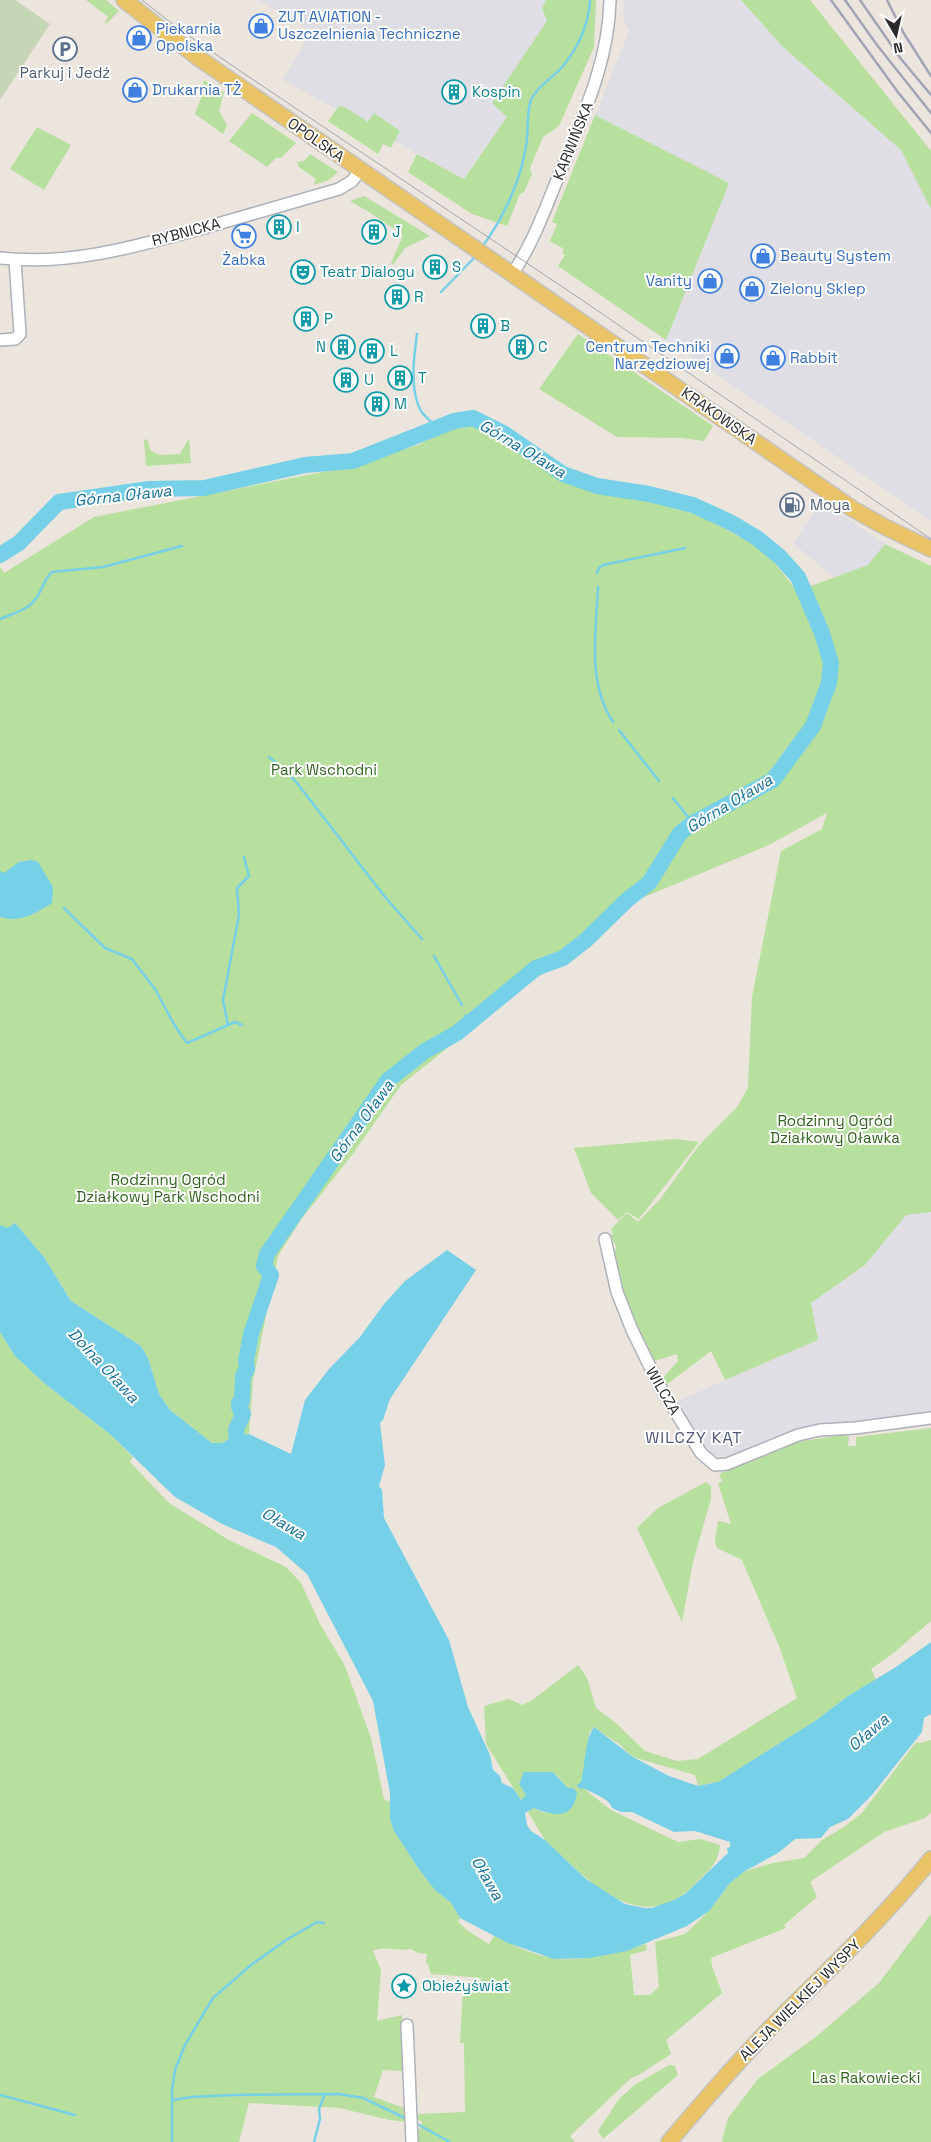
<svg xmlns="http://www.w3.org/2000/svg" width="931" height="2142" viewBox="0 0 931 2142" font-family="'Space Grotesk',sans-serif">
	<rect width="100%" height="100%" fill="#ece5dd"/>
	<path fill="#dfdee5" d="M259,0H587L464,179L283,80L311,31Z
		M624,0H741L783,47L901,150L931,209V521L666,340L729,183L595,115L629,31L623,19Z
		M822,501L885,544L869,565L834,578L793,543Z
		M931,1212V1411L806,1427L728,1456L719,1457L711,1453L694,1433L675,1402L818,1340L811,1303L865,1265L906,1215Z"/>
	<path fill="#b7df9d" d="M86,0H106L119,11L106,24L105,22L108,17Z
		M546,0H596L594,47L559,126L543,137L530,168L532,174L524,192L520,194L507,226L472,214L408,172L417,154L464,179L507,117L492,103L547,21L542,8Z
		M741,0H810L931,151V209L901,150L783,47Z
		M204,80L224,92L219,111L227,125L223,134L195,114L201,98Z
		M339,106L346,108L368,122L374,113L400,131L391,148L383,144L378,154L328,121Z
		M252,113L296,143L281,158H276L267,167L229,141Z
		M595,115L729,183L666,340L558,266L565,255L562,253L564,249L550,241L557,224L552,222Z
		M37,127L71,145L44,190L10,169Z
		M310,154L338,172L329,180L314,185L316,179L299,167L297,162L304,161Z
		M364,196L430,236L405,248L393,265L391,263L403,235L369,212L350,201Z
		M578,334L713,426L704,441L682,438L617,437L539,389Z
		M457,425L480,427L568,484L607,494L638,498L702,516L765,551L797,591L868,565L885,544L931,566V1212L906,1215L865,1265L811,1303L818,1340L725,1380L711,1351L666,1385L662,1379L678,1361L677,1354L651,1362L624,1307L612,1253L617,1248L611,1236L613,1234L611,1229L627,1213L638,1222L661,1198L700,1144L737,1107L748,1088L752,997L781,851L822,829L827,813L769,845L637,900L590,947L534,979L401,1085L352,1155L300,1221L278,1256L253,1381L249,1434L229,1439L222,1443H212L170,1410L159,1394L148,1358L141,1346L71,1301L44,1257L15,1223L8,1229L0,1225V567L4,573L94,517L338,469L418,445Z
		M189,438L191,463L146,466L144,440L147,439L151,451L160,455L180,454Z
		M675,1139L699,1142L639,1219L627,1212L618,1220L591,1193L574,1148Z
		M0,1332L15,1356L44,1383L111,1435L133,1457L130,1462L169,1503L229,1540L286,1567L301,1583L320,1624L345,1666L371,1738L384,1799L390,1802V1819L394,1831L418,1868L435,1890L451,1903L460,1918L458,1922L468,1931L489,1944L494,1936C512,1945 531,1954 552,1958C576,1963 623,1952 646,1944L647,1950L630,1955L634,1995H650L659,1987L655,1942L685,1934L709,1911L730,1883L745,1871L773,1863L804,1858L822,1840L844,1827L862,1813L916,1742L920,1743L931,1740V1812L925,1818L884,1832L810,1882L817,1897L784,1925L786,1928L711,1958L712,1966L722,1993L666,2040L671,2054L637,2076L631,2078L570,2136L575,2142H417V2129L420,2130L422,2121L417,2120L419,2114L465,2112L464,2043H460L463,1990H478V1980H481L482,1978L431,1974L428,1964L426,1963L427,1954L418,1953L411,1949C398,1952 385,1945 373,1951L381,1970L377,2021L402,2015L403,2071L383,2070L374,2097L404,2108L408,2122L390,2120L339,2108L249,2103L239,2142H0Z
		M931,1428V1621L891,1655L871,1669L876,1680L848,1696L815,1721L718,1782L698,1786L695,1775L633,1757L619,1744L593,1727L589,1733L588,1752L581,1782L583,1788L611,1810L678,1842L700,1839L720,1845C718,1866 707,1871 694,1885C654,1926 612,1902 577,1870C567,1860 555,1852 546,1841C539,1832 534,1821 528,1812L534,1808L544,1813L574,1804L577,1792L568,1788L557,1775L521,1800L486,1744L484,1706L509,1699L522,1705L531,1701L578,1665L587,1678L596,1708L616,1723L645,1751L677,1761L698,1759L797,1698L779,1646L742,1560L717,1548L715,1542L718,1521L731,1524L718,1483L722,1481L719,1474L795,1442L844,1435L849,1437L848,1446H856V1437Z
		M706,1482L711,1486V1499L693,1562L682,1622L637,1528L658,1508Z
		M931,1914V2142H722L728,2118L758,2079L817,2036L879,1983Z
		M669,2065L675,2066L678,2075L603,2139L598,2131L619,2099L636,2084Z"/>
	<path fill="#c6d5b6" d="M0,0H15L50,24L0,100Z"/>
	<path fill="#76d0e8" d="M31,860L38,862L53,887L52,903C35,914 20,923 0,917V871L4,873L19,862Z
		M15,1223L44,1257L71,1301L141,1346L148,1358L159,1394L170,1410L212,1443H222L229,1439L249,1434L291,1454L305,1400L329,1369L360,1337L384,1304L405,1281L447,1250L476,1270L390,1399L383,1420L380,1423L385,1465L379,1486L382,1490L384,1518L449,1640L468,1707L490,1755L493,1770L500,1776L502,1783L513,1788L521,1800L526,1795L519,1784L524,1772H553L568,1788H573L577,1792C574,1819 555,1817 534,1808L525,1813L527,1825L531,1831L545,1840L586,1879L625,1904L644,1908H652L674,1900L685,1894L728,1853L727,1848L730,1847V1842L695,1831L674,1832L632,1812H621L612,1808C609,1798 592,1793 583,1788L580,1789L577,1785L581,1782C585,1767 585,1738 594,1727L633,1757L669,1776L698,1786L718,1782L815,1721L848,1696L896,1667L931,1642V1714L924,1718L922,1732L871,1796L848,1819L830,1827L821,1838L795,1839L778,1853L745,1871L730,1883L709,1911L687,1926L627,1951L590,1958L554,1959L508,1943L460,1918L451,1903L435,1890L418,1868L394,1831L390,1819V1793L373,1701L307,1574L276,1547L222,1524L175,1497L111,1435L44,1383L15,1356L0,1332V1225L8,1228Z"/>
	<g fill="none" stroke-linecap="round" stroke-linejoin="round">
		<path stroke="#76d0e8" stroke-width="2.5" d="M482,247C503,219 521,180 526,146C529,132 526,113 531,100C537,86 553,78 563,66C578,48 589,24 590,0
			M441,292L476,256
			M417,334C414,357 409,389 421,411C425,417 432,422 437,428
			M597,573L599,568L603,565L685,548
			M598,587C596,632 587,683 613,722
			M0,619C14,613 29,610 37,597C43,588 44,579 52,572L103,567L182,546
			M619,730L659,781
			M269,757L284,769L297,783L385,897L422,939
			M673,798L693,823
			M64,908L105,948L132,959L155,989L175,1026L187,1043L235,1022L242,1025
			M434,956L462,1005
			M465,1016L468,1024
			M228,1025L223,1000L239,915L237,888L249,876L244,857
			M0,2095L75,2115
			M172,2100L192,2097L232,2095L339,2094L363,2098L407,2119
			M417,2124L450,2142
			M172,2142V2090L175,2070L185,2045L213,1998L251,1965L286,1940L317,1922L324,1923
			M314,2142L320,2119L319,2109L325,2094"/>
		<path stroke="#76d0e8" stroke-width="16" d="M0,555L19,543L59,502L149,489L204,488L305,465L353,461L454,421L473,418L505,434L563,474L597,486L649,494L693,505L732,523L757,538L780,557L798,577L822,633L831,663L829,683L813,726L773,780L693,823L680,833L649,883L627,900L586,940L563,958L536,968L457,1033L425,1051L388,1080L267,1254L264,1266L271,1275L251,1334L246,1361L247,1369L243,1376L242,1401L239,1403V1407L243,1414L236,1430L239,1459"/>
		<g stroke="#aeb1ba" stroke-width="14">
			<path id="minor" d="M0,258C67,266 135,247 200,229C246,216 293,202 339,189L352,181L361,170
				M512,274C533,244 545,209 559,175C582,118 609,62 610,0
				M0,340L15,339L20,334L15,260
				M605,1239L617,1292L632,1330L659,1385L701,1453L715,1465L727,1464L798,1435L820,1430L855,1428L931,1418
				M407,2025L412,2142"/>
		</g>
		<g stroke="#c4c4c4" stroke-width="18">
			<path id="major" d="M124,0L197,57L853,509L885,527L931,549
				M669,2142C706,2098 743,2055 784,2014C835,1964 886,1915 931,1859"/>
		</g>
		<use href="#minor" stroke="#fff" stroke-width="11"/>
		<use href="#major" stroke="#e9c365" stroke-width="15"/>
		<path stroke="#a0a4b4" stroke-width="1" d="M142,0L179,29L246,75L582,300L931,539"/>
		<path stroke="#a0a4b4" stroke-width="2.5" d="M831,0L897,91L931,133
			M845,0L877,45L931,113
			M860,0L901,59L931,95
			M887,0L903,32L931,76"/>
	</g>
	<defs>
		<g id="shop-ring" transform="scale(1.25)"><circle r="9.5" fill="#fff" stroke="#3f7fe0" stroke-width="1.5"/><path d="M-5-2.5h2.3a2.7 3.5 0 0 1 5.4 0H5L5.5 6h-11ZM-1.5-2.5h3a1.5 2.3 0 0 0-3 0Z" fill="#3f7fe0"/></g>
		<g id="parking-ring" transform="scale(1.25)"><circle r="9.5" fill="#fff" stroke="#5c6f8a" stroke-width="1.5"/><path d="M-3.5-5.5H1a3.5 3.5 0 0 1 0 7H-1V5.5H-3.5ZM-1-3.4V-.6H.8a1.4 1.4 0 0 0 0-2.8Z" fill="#5c6f8a"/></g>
		<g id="building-ring" transform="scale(1.25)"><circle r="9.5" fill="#fff" stroke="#0f9aa8" stroke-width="1.5"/><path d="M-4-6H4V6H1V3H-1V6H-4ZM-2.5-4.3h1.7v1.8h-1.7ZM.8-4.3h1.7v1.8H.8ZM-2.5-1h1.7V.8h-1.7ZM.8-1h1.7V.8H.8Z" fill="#0f9aa8"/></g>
		<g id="supermarket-ring" transform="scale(1.25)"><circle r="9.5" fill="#fff" stroke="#3f7fe0" stroke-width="1.5"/><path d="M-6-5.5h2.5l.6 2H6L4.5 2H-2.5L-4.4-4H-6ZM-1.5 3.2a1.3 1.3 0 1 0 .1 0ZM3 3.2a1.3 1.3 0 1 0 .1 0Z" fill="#3f7fe0"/></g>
		<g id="theatre-ring" transform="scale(1.25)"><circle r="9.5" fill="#fff" stroke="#0f9aa8" stroke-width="1.5"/><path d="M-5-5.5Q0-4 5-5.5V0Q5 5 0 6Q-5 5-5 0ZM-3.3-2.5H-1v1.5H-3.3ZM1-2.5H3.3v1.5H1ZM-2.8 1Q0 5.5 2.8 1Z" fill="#0f9aa8"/></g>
		<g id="fuel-ring" transform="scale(1.25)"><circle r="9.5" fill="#fff" stroke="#5c6f8a" stroke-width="1.5"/><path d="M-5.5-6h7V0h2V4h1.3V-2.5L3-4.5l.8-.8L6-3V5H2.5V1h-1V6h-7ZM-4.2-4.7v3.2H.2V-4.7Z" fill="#5c6f8a"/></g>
		<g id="sight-ring" transform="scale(1.25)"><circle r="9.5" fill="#fff" stroke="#0f9aa8" stroke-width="1.5"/><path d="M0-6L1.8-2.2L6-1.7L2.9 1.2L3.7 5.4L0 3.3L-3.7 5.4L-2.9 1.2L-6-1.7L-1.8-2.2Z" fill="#0f9aa8"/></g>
	</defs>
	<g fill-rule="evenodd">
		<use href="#shop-ring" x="261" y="26"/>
		<use href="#shop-ring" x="139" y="38"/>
		<use href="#parking-ring" x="65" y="49"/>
		<use href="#shop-ring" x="135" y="90"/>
		<use href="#building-ring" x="454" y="92"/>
		<use href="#building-ring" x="279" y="227"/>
		<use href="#building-ring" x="374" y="232"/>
		<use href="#supermarket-ring" x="244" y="236"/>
		<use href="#shop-ring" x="763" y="256"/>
		<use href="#building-ring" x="435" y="267"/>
		<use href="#theatre-ring" x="303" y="272"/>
		<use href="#shop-ring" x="710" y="281"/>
		<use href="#shop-ring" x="752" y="289"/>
		<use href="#building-ring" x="397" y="297"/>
		<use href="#building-ring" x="306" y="319"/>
		<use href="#building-ring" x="483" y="326"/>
		<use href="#building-ring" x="343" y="347"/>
		<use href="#building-ring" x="521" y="347"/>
		<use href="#building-ring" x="372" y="351"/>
		<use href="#shop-ring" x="727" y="356"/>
		<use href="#shop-ring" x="773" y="358"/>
		<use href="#building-ring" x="400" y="378"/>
		<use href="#building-ring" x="346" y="380"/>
		<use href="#building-ring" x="377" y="404"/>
		<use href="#fuel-ring" x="792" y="505"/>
		<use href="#sight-ring" x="404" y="1986"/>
	</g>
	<g text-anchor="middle" stroke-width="4" stroke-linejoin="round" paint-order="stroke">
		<g font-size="15" fill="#366cbe" stroke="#fff" text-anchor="start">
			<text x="278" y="22">ZUT AVIATION -<tspan x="278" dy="17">Uszczelnienia Techniczne</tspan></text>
			<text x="156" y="34">Piekarnia<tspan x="156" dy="17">Opolska</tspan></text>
			<text x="152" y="95">Drukarnia TŻ</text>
			<text x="780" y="261">Beauty System</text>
			<text x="244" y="265" text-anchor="middle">Żabka</text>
			<text x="692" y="286" text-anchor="end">Vanity</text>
			<text x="770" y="294">Zielony Sklep</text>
			<text x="710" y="352" text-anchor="end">Centrum Techniki<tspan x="710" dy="17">Narzędziowej</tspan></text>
			<text x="790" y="363">Rabbit</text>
		</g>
		<g font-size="15" fill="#4e5e75" stroke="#fff">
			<text x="65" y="78">Parkuj i Jedź</text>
			<text x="810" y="510" text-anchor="start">Moya</text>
		</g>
		<g font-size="15" fill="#0d838f" stroke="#fff" text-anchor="start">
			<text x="472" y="97">Kospin</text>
			<text x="296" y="232">I</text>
			<text x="392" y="237">J</text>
			<text x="452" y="272">S</text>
			<text x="320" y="277">Teatr Dialogu</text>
			<text x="414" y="302">R</text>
			<text x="324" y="324">P</text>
			<text x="500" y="331">B</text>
			<text x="326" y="352" text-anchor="end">N</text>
			<text x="538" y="352">C</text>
			<text x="390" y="356">L</text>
			<text x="418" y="383">T</text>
			<text x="364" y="385">U</text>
			<text x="394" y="409">M</text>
			<text x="422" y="1991">Obieżyświat</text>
		</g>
		<g font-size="15" fill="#2b2b2b" stroke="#fff">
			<text transform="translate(316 140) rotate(35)" y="5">OPOLSKA</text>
			<text transform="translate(573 141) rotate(-68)" y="5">KARWIŃSKA</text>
			<text transform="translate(186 232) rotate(-15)" y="5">RYBNICKA</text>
			<text transform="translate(719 416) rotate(35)" y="5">KRAKOWSKA</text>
			<text transform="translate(663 1391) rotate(60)" y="5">WILCZA</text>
			<text transform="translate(800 2000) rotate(-45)" y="5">ALEJA WIELKIEJ WYSPY</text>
		</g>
		<g font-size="15" fill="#30641e" stroke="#fff">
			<text x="324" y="775">Park Wschodni</text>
			<text x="835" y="1126">Rodzinny Ogród<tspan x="835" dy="17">Działkowy Oławka</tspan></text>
			<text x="168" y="1185">Rodzinny Ogród<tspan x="168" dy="17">Działkowy Park Wschodni</tspan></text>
			<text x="866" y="2083">Las Rakowiecki</text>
		</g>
		<g font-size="16" font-style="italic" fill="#156f95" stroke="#fff">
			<text transform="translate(523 448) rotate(31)" y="6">Górna Oława</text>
			<text transform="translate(123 495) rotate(-6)" y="6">Górna Oława</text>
			<text transform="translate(729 803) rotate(-31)" y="6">Górna Oława</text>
			<text transform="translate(361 1121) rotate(-54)" y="6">Górna Oława</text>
			<text transform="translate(104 1365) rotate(47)" y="6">Dolna Oława</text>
			<text transform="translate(284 1523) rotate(30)" y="6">Oława</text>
			<text transform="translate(868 1732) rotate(-41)" y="6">Oława</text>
			<text transform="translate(488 1878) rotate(60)" y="6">Oława</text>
		</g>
		<g font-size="16" letter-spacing="1" fill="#4d5779" stroke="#fff">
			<text x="694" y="1443">WILCZY KĄT</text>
		</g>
	</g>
	<g transform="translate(896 35) rotate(171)" stroke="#ffffff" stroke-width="4" paint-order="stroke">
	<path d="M0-4L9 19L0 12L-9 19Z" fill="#2b2b2b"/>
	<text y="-8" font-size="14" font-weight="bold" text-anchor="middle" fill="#2b2b2b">N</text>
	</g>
</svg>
